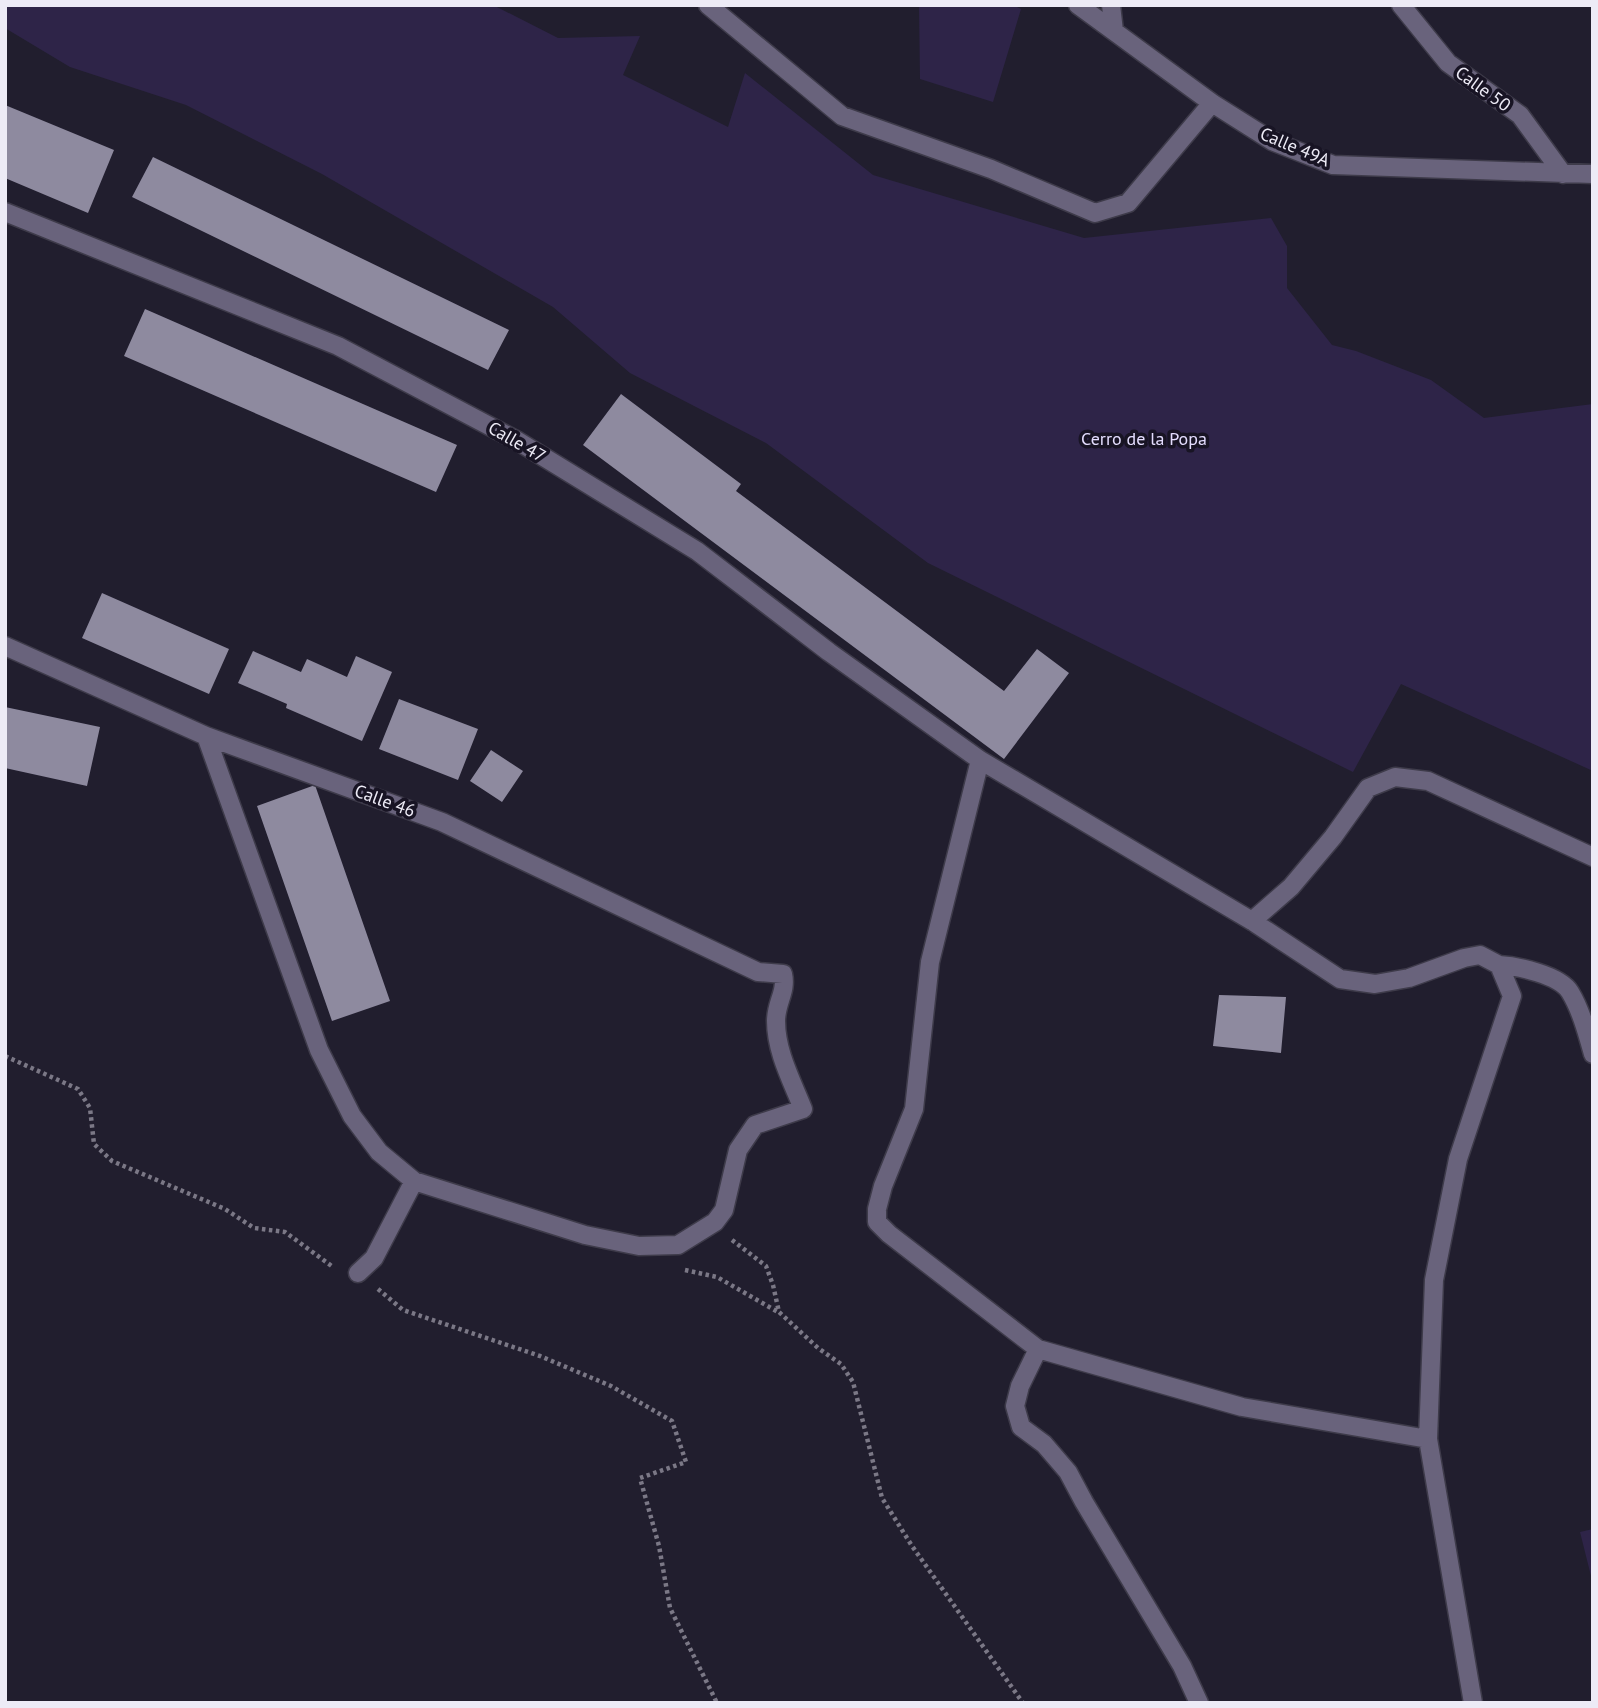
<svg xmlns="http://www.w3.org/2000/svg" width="1598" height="1708" viewBox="0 0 1598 1708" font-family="'PT Sans',sans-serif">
	<rect width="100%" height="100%" fill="#211e2e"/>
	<path fill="#2e2448" d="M5,5H493L558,38L640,36L623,75L728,127L745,73L873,175L1084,238L1271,218L1287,246V288L1332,345L1356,351L1431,380L1484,418L1593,404V771L1401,684L1353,772L928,563L766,443L630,373L553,307L322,174L186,105L70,67L5,28Z
		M919,5H1013L1021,9L993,102L920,79Z
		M1593,1529V1584L1580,1532Z"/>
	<path fill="#8e8a9f" d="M5,105L114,150L88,213L5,178Z
		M153,157L509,330L488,370L132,197Z
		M145,309L457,445L436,492L124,356Z
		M621,394L741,484L736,491L1004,691L1037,649L1069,673L1004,759L583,445Z
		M102,593L229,649L209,694L82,638Z
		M253,651L301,672L307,659L347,677L356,656L392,672L362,741L286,708L287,704L238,683Z
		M399,699L478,729L458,780L379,749Z
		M5,707L100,727L87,786L5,768Z
		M491,750L523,771L502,802L470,781Z
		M315,785L390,1001L332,1021L257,806Z
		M1219,995L1286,997L1281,1053L1213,1046Z"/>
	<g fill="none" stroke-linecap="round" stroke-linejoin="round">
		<g stroke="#3e3b4a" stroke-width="21">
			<path id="minor" d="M708,5L842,116L991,169L1095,213L1128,203L1212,103
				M1078,5L1212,103L1272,141L1333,165L1593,174
				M1111,5L1114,31
				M1401,5L1448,63L1520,115L1563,174
				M5,212L338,346L516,440L697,551L829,652L980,760L1252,921L1340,979L1375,984L1409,978L1464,958L1480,955L1499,965L1512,996L1458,1159L1434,1280L1428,1439L1473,1703
				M5,646L206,736L442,822L758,972L783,974C787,992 776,1002 776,1021C776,1052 792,1081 803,1109L755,1125L738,1150L724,1210L715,1222L678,1245L639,1246L585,1235L414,1181L379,1152L352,1116L319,1050L206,736
				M980,760L930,962L914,1109L883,1186L877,1209V1222L889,1234L1038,1349L1242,1407L1428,1439
				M1252,921L1291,887L1333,837L1368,788L1395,777L1428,781L1593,857
				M1499,965C1517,966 1560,975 1570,992C1581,1010 1587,1033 1593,1054
				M358,1273L374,1258L414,1181
				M1038,1349L1020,1386L1015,1406L1021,1427L1044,1444L1068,1472L1084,1502L1182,1666L1199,1703"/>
		</g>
		<path stroke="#7b7886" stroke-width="4.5" stroke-dasharray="3.5 3.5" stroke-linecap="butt" d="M5,1056L78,1089L90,1108L94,1144L112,1161L225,1209L254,1228L285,1232L333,1267
			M732,1240L766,1266L773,1285L779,1312L818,1348L841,1364L853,1382L882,1498L912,1546L1023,1703
			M685,1270L717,1277L778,1312
			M378,1289L403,1310L540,1356L611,1386L672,1421L686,1462L640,1478L659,1546L670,1608L717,1703"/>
		<use href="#minor" stroke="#69637c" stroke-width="18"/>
	</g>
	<g text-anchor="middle" stroke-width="7" stroke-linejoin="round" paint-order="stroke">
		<g font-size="18" fill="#edebf6" stroke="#181424">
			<text transform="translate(1483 89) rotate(36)" y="6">Calle 50</text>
			<text transform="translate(1295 147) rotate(23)" y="6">Calle 49A</text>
			<text transform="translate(517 442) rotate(30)" y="6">Calle 47</text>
			<text transform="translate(385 801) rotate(20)" y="6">Calle 46</text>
		</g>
		<g font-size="18" fill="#e4ddfe" stroke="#181424">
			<text x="1144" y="445">Cerro de la Popa</text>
		</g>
	</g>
	<rect width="1598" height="1708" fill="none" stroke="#edebf6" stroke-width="14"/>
</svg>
